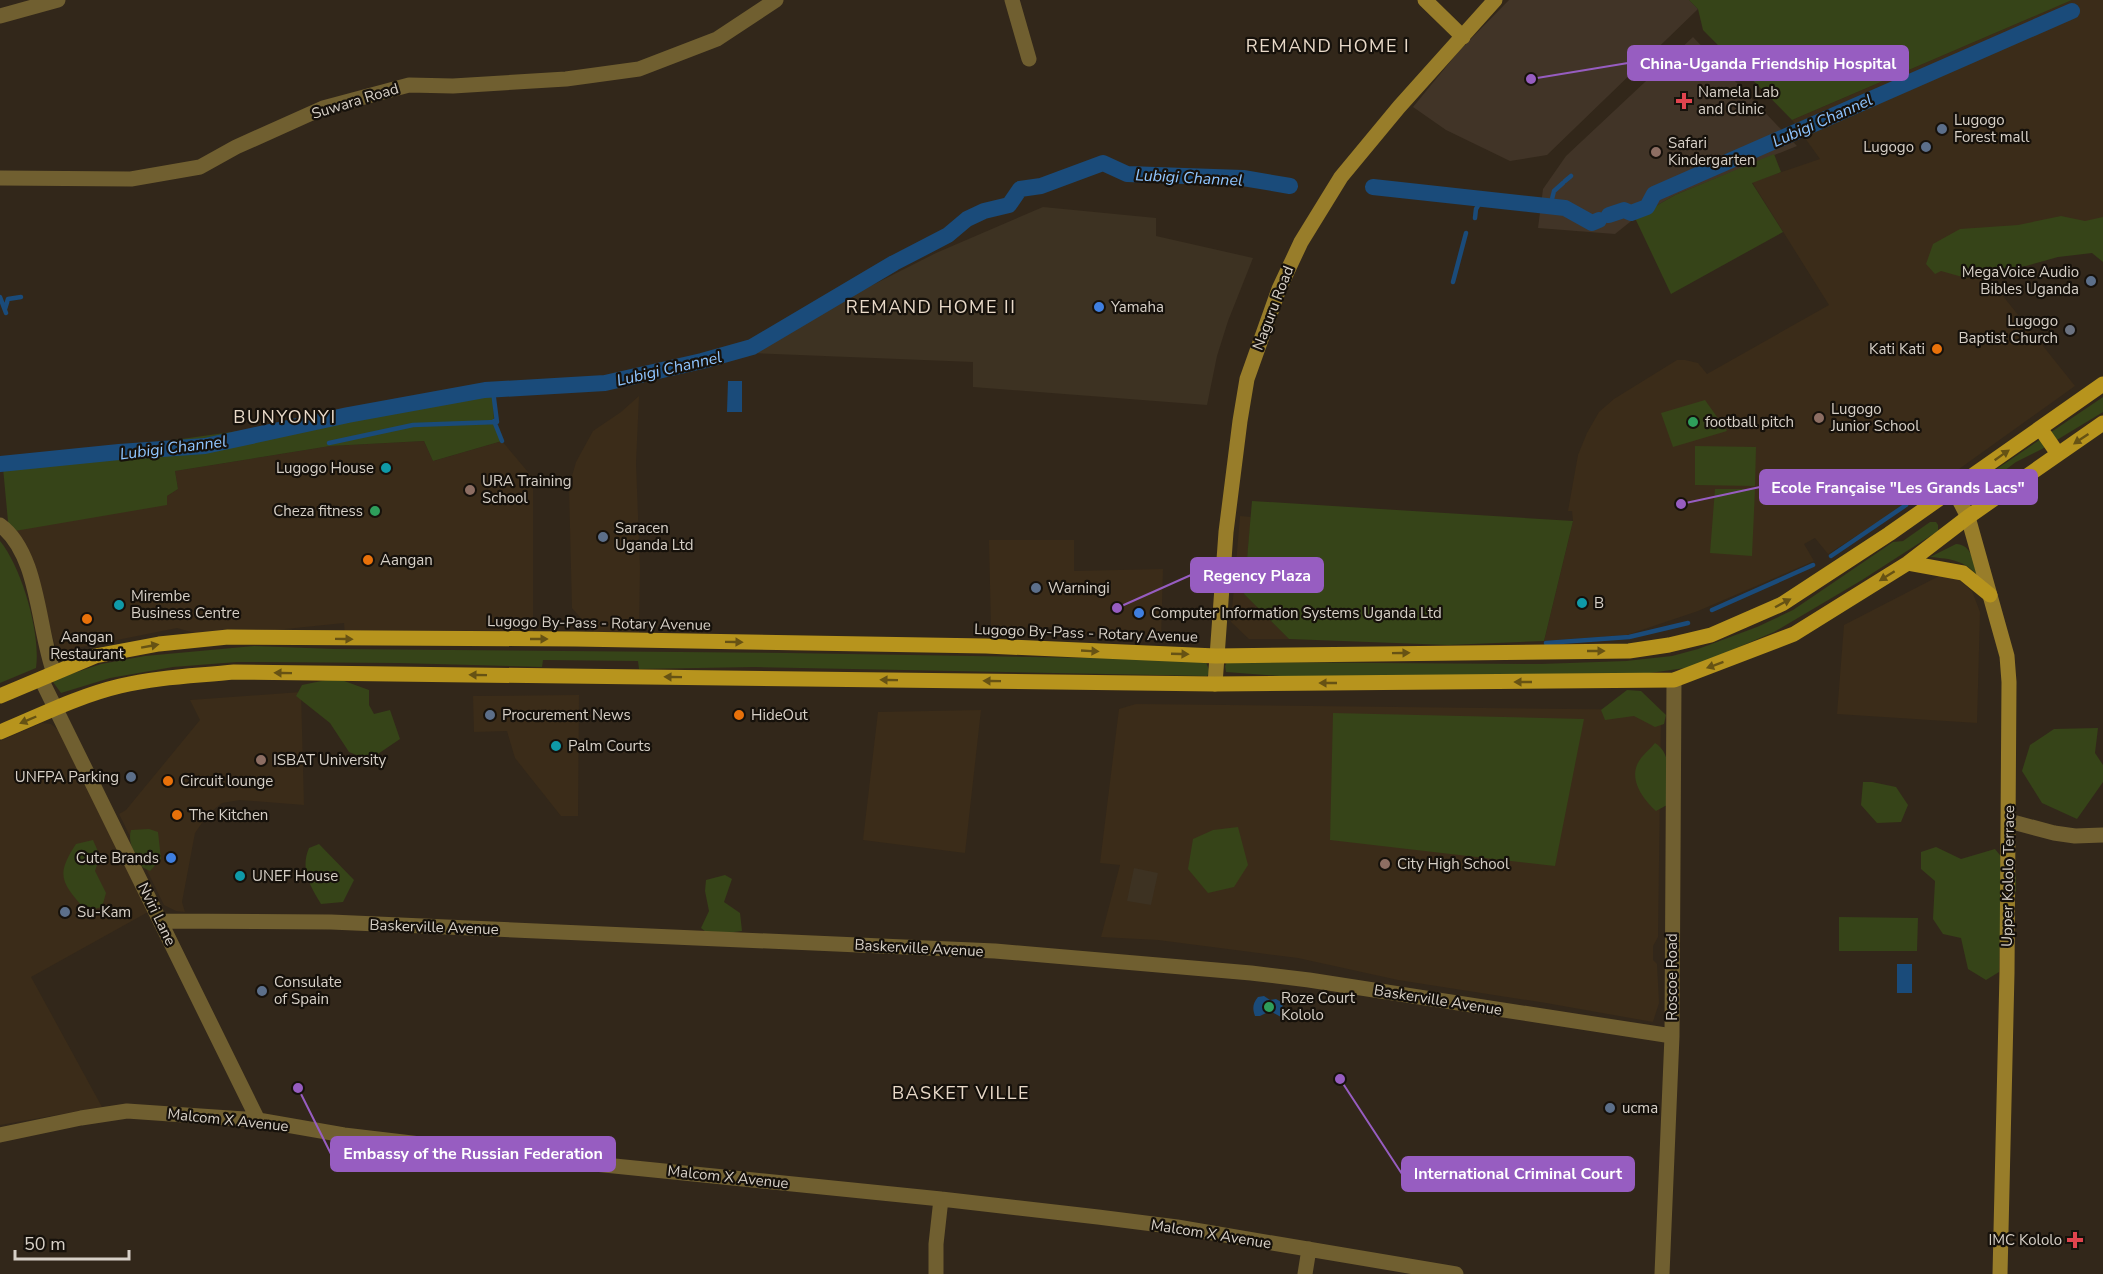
<svg xmlns="http://www.w3.org/2000/svg" width="2103" height="1274" viewBox="0 0 2103 1274" font-family="'Nunito Sans',sans-serif">
	<rect width="100%" height="100%" fill="#32271a"/>
	<path fill="#3b2c19" d="M2072,0H2103V261L2088,242L1966,250L2075,386L1934,487L1828,554L1815,538L1804,544L1814,561L1698,611L1627,635L1544,641L1573,521L1572,511H1568L1578,455L1587,433L1599,412L1614,399L1677,360H1685L1698,363L1707,374L1829,305L1752,182L1820,159L1792,120Z
		M639,396L636,463L640,568L639,633H594L572,608L569,487L576,462L593,431L621,412Z
		M424,441L433,461L502,441L533,478V643L345,636L344,623L208,637L177,628L77,648L58,655L27,549L9,532L167,496L178,489L175,471L330,446Z
		M1240,516L1251,517L1244,594L1289,639H1249L1231,622Z
		M989,540H1074V571L1163,569L1161,640L1146,635L1071,634L1072,627L991,628Z
		M1943,574L1958,579L1972,591L1980,612L1977,723L1837,714L1844,625Z
		M301,692L304,805L240,800L222,803L208,814L195,833L182,902L185,912L176,911L164,905L119,814L126,810L200,720L190,700Z
		M579,695L578,816H561L515,758L507,731L474,732L473,696Z
		M1136,704L1661,710L1658,937L1653,946V960L1657,964L1659,1003L1653,1022L1546,1003L1398,980L1298,958L1158,940L1101,937L1120,865L1100,863L1119,709Z
		M981,710L965,853L863,840L878,712Z
		M42,723L51,724L63,734L148,912L31,977L102,1107L0,1125V741Z"/>
	<path fill="#3d3222" d="M1043,207L1156,218V236L1253,258L1228,321L1217,356L1207,405L973,387V362L749,353L821,311L936,253Z
		M1134,868L1158,873L1151,905L1127,901Z"/>
	<path fill="#413427" d="M1509,0H1689L1698,9L1547,155L1510,161L1446,130L1413,107L1459,51Z
		M1693,37L1797,146L1675,195L1635,218L1615,234L1538,228L1543,189L1566,156Z"/>
	<path fill="#364418" d="M1689,0H2072L1792,120L1703,30L1698,9Z
		M1774,154L1781,172L1752,183L1783,232L1671,294L1635,218L1675,195Z
		M2061,216L2085,221L2103,217V262L2092,253L2058,257L2026,266L1983,270L1966,278L1941,271L1935,274L1926,264L1933,244L1960,229L2018,225Z
		M493,391L494,422L502,441L433,461L424,441L330,446L175,471L178,489L167,496V505L9,532L2,457L71,450L118,448L273,426Z
		M2103,397V412L2042,449L2016,462L1981,488L1975,486L1976,483Z
		M1705,400L1727,431L1673,447L1661,413Z
		M1695,446L1756,447L1755,486L1695,485Z
		M1715,489H1755L1752,556L1710,553Z
		M1252,501L1573,521L1544,641L1448,645L1289,639L1244,594Z
		M1930,522H1936L1938,525V531L1862,580L1774,632L1692,667L1650,673L1293,677L1226,672L1225,666L1227,662L1541,664L1626,661L1672,656L1698,649L1757,627L1793,610L1893,542L1903,541Z
		M0,541C22,568 41,634 36,668L0,683Z
		M1956,544C1972,544 1974,564 1979,577C1964,560 1952,559 1930,557Z
		M254,646L334,649L788,653L1205,660L1210,672L1207,676L755,667L639,669L638,661L543,660L542,667L398,663L237,662L173,667L110,678L61,693L53,682L59,678L101,664L145,656Z
		M336,678L369,690V705L374,714L390,710L400,739L369,760L349,752L330,723L296,696L302,685Z
		M1627,690L1641,691L1666,715L1664,724L1655,727L1634,716L1605,720L1601,710Z
		M1333,713L1584,719L1555,866L1330,840Z
		M2098,728L2095,753L2103,765V782L2077,819L2042,803L2022,771L2030,745L2054,729Z
		M1655,743C1674,754 1668,786 1667,805L1656,811C1644,800 1630,782 1637,765C1640,757 1650,749 1655,743Z
		M1863,782H1872L1896,787L1908,805L1901,822L1877,823L1861,805Z
		M1238,827L1248,865L1234,887L1208,893L1188,869L1193,839L1213,830Z
		M149,829L158,832L161,859L150,871L142,867C136,855 127,844 131,830Z
		M93,840L100,856L95,871L106,893L102,907L86,911C63,883 54,877 76,844Z
		M319,844L354,880L343,902L321,904C310,886 300,869 309,848Z
		M1936,847L1961,859L1995,849L2016,875V891L2001,910L1999,972L1986,980L1968,969L1961,938L1943,934L1933,919L1935,881L1921,869V852Z
		M725,875L732,879L724,902L740,913L742,931L710,935L701,928L709,911L705,891L706,880Z
		M1839,917L1918,918L1917,951H1839Z"/>
	<path fill="#1a4b7a" d="M728,381H742V412H727Z
		M1897,964H1912V993H1897Z
		M1264,996L1270,1000L1276,999L1283,1003L1281,1017L1270,1011L1260,1016H1255C1252,1008 1253,1003 1258,997Z"/>
	<g fill="none" stroke-linecap="round" stroke-linejoin="round">
		<path stroke="#1a4b7a" stroke-width="4.5" d="M1565,181L1571,176
			M1550,207L1554,191L1563,183
			M1475,218L1476,209L1482,199
			M1453,282L1466,233
			M0,297L6,313
			M5,309L8,299L21,297
			M494,421L502,441
			M329,443L413,425L497,422L493,391L485,390
			M1924,497L1938,488
			M1831,556L1906,505
			M1712,610L1813,565
			M1546,643L1629,637L1688,623"/>
		<path stroke="#1a4b7a" stroke-width="16" d="M1373,187L1565,208L1592,223L1599,220
			M1609,215L1624,210L1631,213L1647,207L1654,194L2072,11
			M0,464L119,452L205,446L348,415L485,390L605,383L702,361L752,347L894,263L948,235L967,219L984,211L1009,205L1020,189L1041,186L1103,163L1127,174L1243,178L1290,186"/>
		<path stroke="#705f30" stroke-width="15" d="M1012,0L1029,59
			M0,16L58,0
			M0,178L131,179L200,167L236,147L323,108L409,85L453,86L566,79L639,69L717,39L776,0
			M0,525C39,553 38,631 54,673
			M41,679L258,1120
			M2009,821L2054,833L2075,836L2103,835
			M161,921L331,922L995,951L1251,973L1309,980L1672,1036
			M0,1135L81,1118L127,1111L258,1120L344,1135L565,1161L941,1199L1098,1217L1177,1227L1456,1274
			M936,1274V1244L941,1199
			M1305,1274L1309,1249
			M1662,1274L1672,1036L1674,680"/>
		<path stroke="#987d2a" stroke-width="15" d="M1425,0L1463,37
			M1953,488L1968,517L2007,656L2009,682L2007,973L2000,1274
			M1215,684L1226,532L1240,421L1247,379L1279,289L1301,242L1341,177L1399,107L1495,0"/>
		<path stroke="#b7941d" stroke-width="15" d="M2040,428L2058,454
			M1908,563L1963,573L1990,595
			M0,696L95,656L159,644L228,637L575,639L986,646L1216,656L1629,651L1669,645L1711,635L1782,604L1889,534L2103,384
			M0,732C39,716 78,696 120,686C157,677 196,676 234,672L1215,684L1674,680L1794,634L1908,563L1968,517L2103,423"/>
	</g>
	<defs><path id="oneway-solid" d="M-6-.8H1V-3.2L6.5 0L1 3.2V.8H-6Z" transform="scale(1.5)"/></defs>
	<g fill="#665214">
		<use href="#oneway-solid" transform="translate(2081 439) rotate(146)"/>
		<use href="#oneway-solid" transform="translate(2002 455) rotate(-35)"/>
		<use href="#oneway-solid" transform="translate(1887 576) rotate(148)"/>
		<use href="#oneway-solid" transform="translate(1783 603) rotate(-28)"/>
		<use href="#oneway-solid" transform="translate(344 639) rotate(1)"/>
		<use href="#oneway-solid" transform="translate(539 639)"/>
		<use href="#oneway-solid" transform="translate(734 642) rotate(1)"/>
		<use href="#oneway-solid" transform="translate(150 646) rotate(-10)"/>
		<use href="#oneway-solid" transform="translate(1090 651) rotate(3)"/>
		<use href="#oneway-solid" transform="translate(1596 651)"/>
		<use href="#oneway-solid" transform="translate(1401 653) rotate(-1)"/>
		<use href="#oneway-solid" transform="translate(1180 654) rotate(2)"/>
		<use href="#oneway-solid" transform="translate(1715 665) rotate(160)"/>
		<use href="#oneway-solid" transform="translate(283 673) rotate(-179)"/>
		<use href="#oneway-solid" transform="translate(478 675) rotate(-179)"/>
		<use href="#oneway-solid" transform="translate(673 677) rotate(-179)"/>
		<use href="#oneway-solid" transform="translate(889 680) rotate(-179)"/>
		<use href="#oneway-solid" transform="translate(992 681) rotate(-179)"/>
		<use href="#oneway-solid" transform="translate(1523 682) rotate(180)"/>
		<use href="#oneway-solid" transform="translate(1328 683) rotate(180)"/>
		<use href="#oneway-solid" transform="translate(28 720) rotate(157)"/>
	</g>
	<g fill="#e0444e" stroke="#16110b" stroke-width="2">
		<path d="M1681 92h6v6h6v6h-6v6h-6v-6h-6v-6h6z"/>
		<path d="M2072 1231h6v6h6v6h-6v6h-6v-6h-6v-6h6z"/>
	</g>
	<g fill="#5c6f8a" stroke="#16110b" stroke-width="2">
		<circle cx="1942" cy="129" r="6"/>
		<circle cx="1926" cy="147" r="6"/>
		<circle cx="2091" cy="281" r="6"/>
		<circle cx="603" cy="537" r="6"/>
		<circle cx="1036" cy="588" r="6"/>
		<circle cx="490" cy="715" r="6"/>
		<circle cx="131" cy="777" r="6"/>
		<circle cx="65" cy="912" r="6"/>
		<circle cx="262" cy="991" r="6"/>
		<circle cx="1610" cy="1108" r="6"/>
	</g>
	<g fill="#8d6e63" stroke="#16110b" stroke-width="2">
		<circle cx="1656" cy="152" r="6"/>
		<circle cx="1819" cy="418" r="6"/>
		<circle cx="470" cy="490" r="6"/>
		<circle cx="261" cy="760" r="6"/>
		<circle cx="1385" cy="864" r="6"/>
	</g>
	<g fill="#3f7fe0" stroke="#16110b" stroke-width="2">
		<circle cx="1099" cy="307" r="6"/>
		<circle cx="1139" cy="613" r="6"/>
		<circle cx="171" cy="858" r="6"/>
	</g>
	<circle fill="#6b7280" stroke="#16110b" stroke-width="2" cx="2070" cy="330" r="6"/>
	<g fill="#e8710a" stroke="#16110b" stroke-width="2">
		<circle cx="1937" cy="349" r="6"/>
		<circle cx="368" cy="560" r="6"/>
		<circle cx="87" cy="619" r="6"/>
		<circle cx="739" cy="715" r="6"/>
		<circle cx="168" cy="781" r="6"/>
		<circle cx="177" cy="815" r="6"/>
	</g>
	<g fill="#2e9e5b" stroke="#16110b" stroke-width="2">
		<circle cx="1693" cy="422" r="6"/>
		<circle cx="375" cy="511" r="6"/>
		<circle cx="1269" cy="1007" r="6"/>
	</g>
	<g fill="#0f9aa8" stroke="#16110b" stroke-width="2">
		<circle cx="386" cy="468" r="6"/>
		<circle cx="1582" cy="603" r="6"/>
		<circle cx="119" cy="605" r="6"/>
		<circle cx="556" cy="746" r="6"/>
		<circle cx="240" cy="876" r="6"/>
	</g>
	<g text-anchor="middle" stroke-width="4.5" stroke-linejoin="round" paint-order="stroke">
		<g font-size="15" fill="#d7d0c7" stroke="#16110b" text-anchor="start">
			<text x="1698" y="97">Namela Lab<tspan x="1698" dy="17">and Clinic</tspan></text>
			<text x="1954" y="125">Lugogo<tspan x="1954" dy="17">Forest mall</tspan></text>
			<text x="1668" y="148">Safari<tspan x="1668" dy="17">Kindergarten</tspan></text>
			<text x="1914" y="152" text-anchor="end">Lugogo</text>
			<text x="2079" y="277" text-anchor="end">MegaVoice Audio<tspan x="2079" dy="17">Bibles Uganda</tspan></text>
			<text x="1111" y="312">Yamaha</text>
			<text x="2058" y="326" text-anchor="end">Lugogo<tspan x="2058" dy="17">Baptist Church</tspan></text>
			<text x="1925" y="354" text-anchor="end">Kati Kati</text>
			<text x="1831" y="414">Lugogo<tspan x="1831" dy="17">Junior School</tspan></text>
			<text x="1705" y="427">football pitch</text>
			<text x="374" y="473" text-anchor="end">Lugogo House</text>
			<text x="482" y="486">URA Training<tspan x="482" dy="17">School</tspan></text>
			<text x="363" y="516" text-anchor="end">Cheza fitness</text>
			<text x="615" y="533">Saracen<tspan x="615" dy="17">Uganda Ltd</tspan></text>
			<text x="380" y="565">Aangan</text>
			<text x="1048" y="593">Warningi</text>
			<text x="131" y="601">Mirembe<tspan x="131" dy="17">Business Centre</tspan></text>
			<text x="1594" y="608">B</text>
			<text x="1151" y="618">Computer Information Systems Uganda Ltd</text>
			<text x="87" y="642" text-anchor="middle">Aangan<tspan x="87" dy="17">Restaurant</tspan></text>
			<text x="502" y="720">Procurement News</text>
			<text x="751" y="720">HideOut</text>
			<text x="568" y="751">Palm Courts</text>
			<text x="273" y="765">ISBAT University</text>
			<text x="119" y="782" text-anchor="end">UNFPA Parking</text>
			<text x="180" y="786">Circuit lounge</text>
			<text x="189" y="820">The Kitchen</text>
			<text x="159" y="863" text-anchor="end">Cute Brands</text>
			<text x="1397" y="869">City High School</text>
			<text x="252" y="881">UNEF House</text>
			<text x="77" y="917">Su-Kam</text>
			<text x="274" y="987">Consulate<tspan x="274" dy="17">of Spain</tspan></text>
			<text x="1281" y="1003">Roze Court<tspan x="1281" dy="17">Kololo</tspan></text>
			<text x="1622" y="1113">ucma</text>
			<text x="2062" y="1245" text-anchor="end">IMC Kololo</text>
		</g>
		<g font-size="15" fill="#d7d0c7" stroke="#16110b">
			<text transform="translate(355 101) rotate(-17)" y="5">Suwara Road</text>
			<text transform="translate(1273 308) rotate(-69)" y="5">Naguru Road</text>
			<text transform="translate(599 623) rotate(1)" y="5">Lugogo By-Pass - Rotary Avenue</text>
			<text transform="translate(1086 633) rotate(2)" y="5">Lugogo By-Pass - Rotary Avenue</text>
			<text transform="translate(2008 876) rotate(-89)" y="5">Upper Kololo Terrace</text>
			<text transform="translate(157 914) rotate(64)" y="5">Nviri Lane</text>
			<text transform="translate(434 927) rotate(2)" y="5">Baskerville Avenue</text>
			<text transform="translate(919 948) rotate(3)" y="5">Baskerville Avenue</text>
			<text transform="translate(1672 977) rotate(-90)" y="5">Roscoe Road</text>
			<text transform="translate(1438 1000) rotate(9)" y="5">Baskerville Avenue</text>
			<text transform="translate(228 1120) rotate(6)" y="5">Malcom X Avenue</text>
			<text transform="translate(728 1177) rotate(6)" y="5">Malcom X Avenue</text>
			<text transform="translate(1211 1234) rotate(9)" y="5">Malcom X Avenue</text>
		</g>
		<g font-size="16" font-style="italic" fill="#8fc5ff" stroke="#16110b">
			<text transform="translate(1822 120) rotate(-24)" y="6">Lubigi Channel</text>
			<text transform="translate(1189 177) rotate(3)" y="6">Lubigi Channel</text>
			<text transform="translate(669 368) rotate(-13)" y="6">Lubigi Channel</text>
			<text transform="translate(173 447) rotate(-7)" y="6">Lubigi Channel</text>
		</g>
		<g font-size="18" letter-spacing="1.5" fill="#e9dac9" stroke="#16110b">
			<text x="1328" y="52">REMAND HOME I</text>
			<text x="931" y="313">REMAND HOME II</text>
			<text x="285" y="423">BUNYONYI</text>
			<text x="961" y="1099">BASKET VILLE</text>
		</g>
	</g>
	<path fill="none" stroke="#975dc1" stroke-width="2" d="M1531 79L1628 63M1681 504L1760 487M1117 608L1191 575M298 1088L331 1154M1340 1079L1402 1174"/>
	<g fill="#975dc1" stroke="#16110b" stroke-width="2">
		<circle cx="1531" cy="79" r="6"/>
		<circle cx="1681" cy="504" r="6"/>
		<circle cx="1117" cy="608" r="6"/>
		<circle cx="298" cy="1088" r="6"/>
		<circle cx="1340" cy="1079" r="6"/>
	</g>
	<g fill="#975dc1" stroke="#975dc1" stroke-width="2">
		<rect x="1628" y="46" width="280" height="34" rx="6"/>
		<rect x="1760" y="470" width="277" height="34" rx="6"/>
		<rect x="1191" y="558" width="132" height="34" rx="6"/>
		<rect x="331" y="1137" width="284" height="34" rx="6"/>
		<rect x="1402" y="1157" width="232" height="34" rx="6"/>
	</g>
	<g font-size="16" text-anchor="middle" font-weight="bold" fill="#fff">
		<text x="1768" y="69">China-Uganda Friendship Hospital</text>
		<text x="1898" y="493">Ecole Française "Les Grands Lacs"</text>
		<text x="1257" y="581">Regency Plaza</text>
		<text x="473" y="1159">Embassy of the Russian Federation</text>
		<text x="1518" y="1179">International Criminal Court</text>
	</g>
	<path d="M15 1250v9h114v-9" fill="none" stroke="#d7d0c7" stroke-width="3"/>
	<text x="24" y="1250" font-size="18" fill="#d7d0c7" stroke="#16110b" stroke-width="4.5" paint-order="stroke">50 m</text>
</svg>
